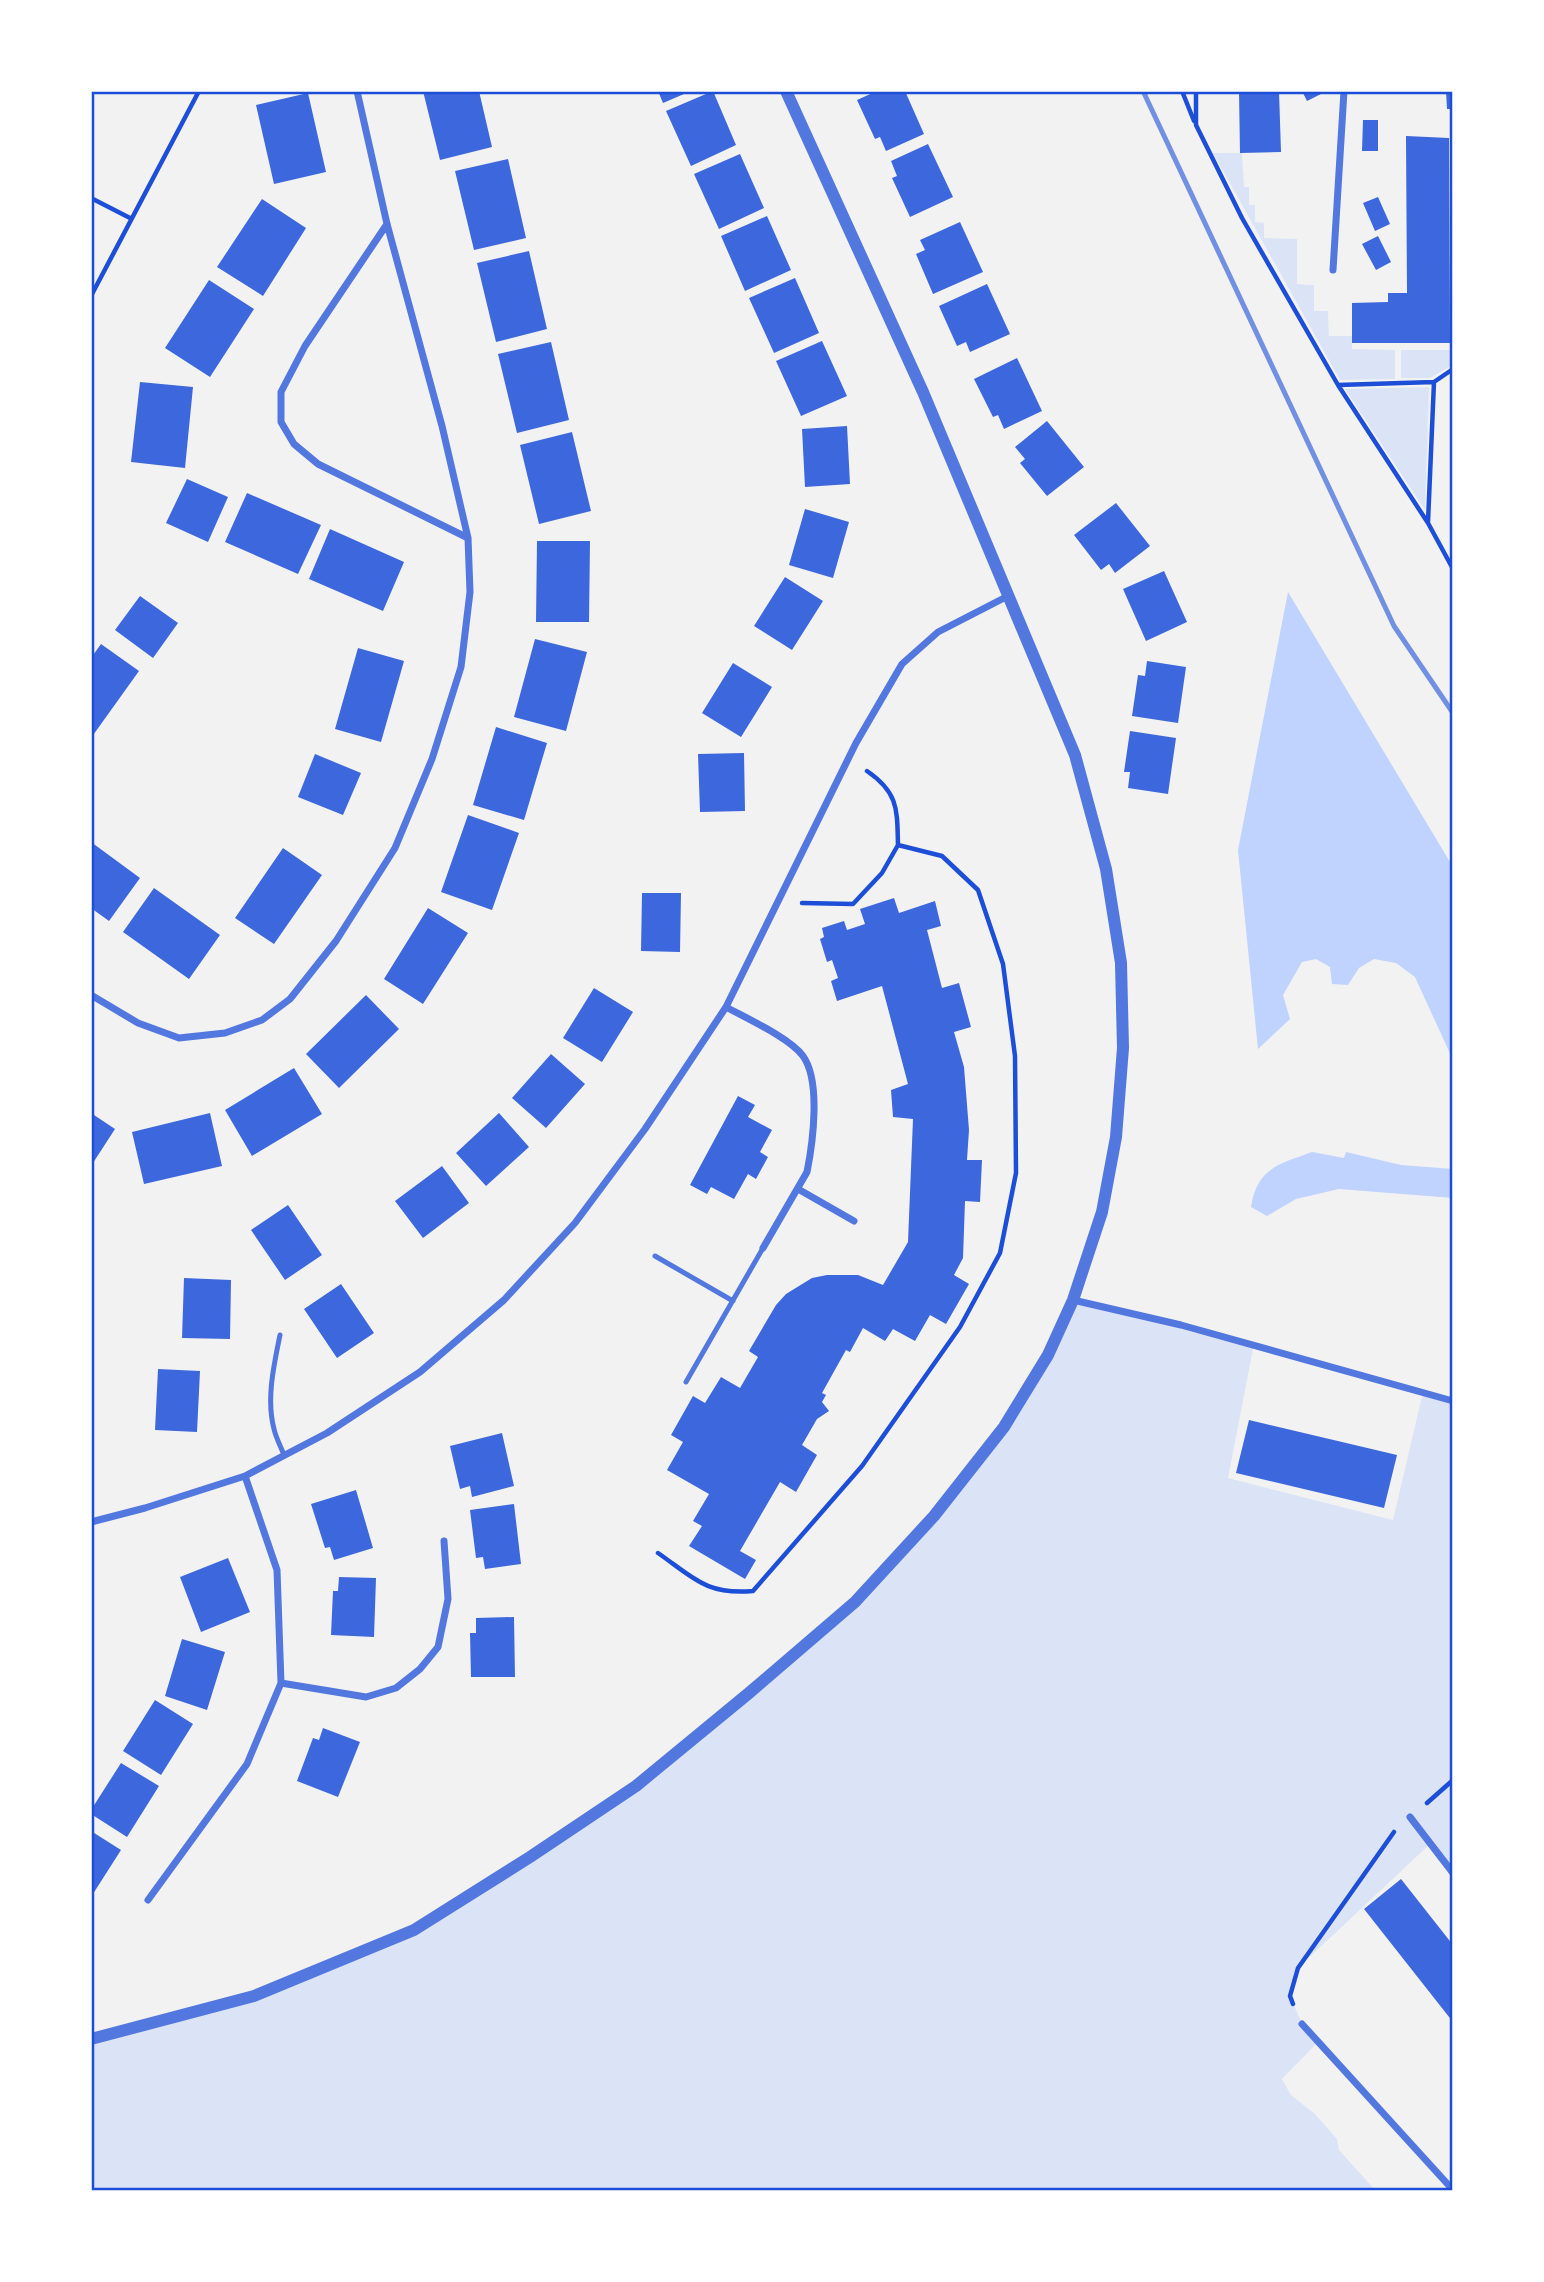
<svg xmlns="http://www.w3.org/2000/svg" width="1544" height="2282" viewBox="0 0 1544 2282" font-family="Cabin,sans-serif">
	<rect width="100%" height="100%" fill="#f2f2f2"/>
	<path fill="#dbe4f7" d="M1213,153H1242L1244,187H1249V205H1255V222L1264,223V238L1297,239V284L1314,285V311H1328L1329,336H1352V349L1395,350V379L1340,380Z
		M1401,350H1453V365L1430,378H1401Z
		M1429,387L1425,510L1345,389Z
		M1073,1300L1254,1344L1228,1478L1393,1520L1423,1392L1453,1401V1874L1430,1844L1298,1968L1290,1996L1300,2019L1318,2042L1282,2079L1291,2095L1315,2114L1337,2139L1339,2150L1376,2191H91V2039L254,1996L414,1930L636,1786L855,1602L1004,1427Z"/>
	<path fill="#bfd3fe" d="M1288,592L1453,867V1060L1415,977L1396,963L1374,959L1359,968L1348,985L1332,984L1330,967L1316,959L1302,962L1283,995L1290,1019L1258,1049L1238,850Z
		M1312,1152L1344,1158L1346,1152L1401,1165L1453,1169V1198L1339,1189L1296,1199L1267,1216L1251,1207C1257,1168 1279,1164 1312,1152Z"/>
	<path fill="#3d67dc" d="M423,91H479L492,147L440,160Z
		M658,91H691L663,103Z
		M713,91L736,145L691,166L666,111Z
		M877,91H905L924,134L886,151L880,137L875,139L857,100Z
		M1239,91H1279L1281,152L1240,153Z
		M1302,91H1322L1323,93L1307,101Z
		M1446,91H1453V109H1447Z
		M308,93L326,172L274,184L256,105Z
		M1363,120H1378V151H1362Z
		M1406,136L1449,138L1450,343H1352V303L1388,302V293H1407Z
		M928,144L953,197L910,217L892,178L897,176L891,161Z
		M740,154L764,208L719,229L694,174Z
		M508,159L526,238L474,250L455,171Z
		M1378,197L1390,224L1375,231L1363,203Z
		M262,199L306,228L263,296L217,267Z
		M767,216L791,270L745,291L721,236Z
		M960,222L983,272L933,294L916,254L925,250L920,240Z
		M1378,236L1391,262L1376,270L1362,244Z
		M529,251L547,329L496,342L477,263Z
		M795,278L819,333L774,353L749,298Z
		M209,280L254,309L210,377L165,348Z
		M987,284L1010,334L970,352L966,342L957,346L939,306Z
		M822,341L847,396L801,416L776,361Z
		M551,342L569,420L517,433L498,354Z
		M1017,358L1042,411L1004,429L998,415L993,417L974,379Z
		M140,382L193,387L185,468L131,462Z
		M1047,421L1084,467L1047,496L1020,463L1025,459L1015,447Z
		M847,426L850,484L805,487L802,429Z
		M572,432L591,511L539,524L520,445Z
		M187,479L228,497L208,542L166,523Z
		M247,493L321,525L298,574L225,542Z
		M1116,503L1150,546L1115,573L1109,564L1101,570L1074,535Z
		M805,509L849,522L833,578L789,565Z
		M330,529L404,562L383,611L309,579Z
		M537,541H590L589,622H536Z
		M1164,571L1187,622L1146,641L1123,589Z
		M785,577L823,601L792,650L754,626Z
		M140,596L178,623L153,658L115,630Z
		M535,639L587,652L566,731L514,717Z
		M101,644L139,671L91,738V658Z
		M358,648L404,661L381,742L335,729Z
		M1147,661L1186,667L1178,723L1132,716L1138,675L1145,676Z
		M733,663L772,687L741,737L702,713Z
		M496,727L547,743L524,820L473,805Z
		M1130,731L1176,738L1168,794L1128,788L1130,772H1124Z
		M744,753L745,811L700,812L698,754Z
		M315,754L361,773L343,815L298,797Z
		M468,815L519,833L492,910L441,892Z
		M91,842L140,878L109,921L91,908Z
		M283,848L322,875L274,944L235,918Z
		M154,888L220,935L189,979L123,932Z
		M642,893H681L680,952L641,951Z
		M894,898L899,913L935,901L941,926L927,930L942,988L959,983L971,1027L954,1032L964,1067L969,1130L967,1160H982L980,1202L965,1201L963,1258L954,1275L969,1284L946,1324L930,1315L915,1341L893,1329L885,1341L863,1328L850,1352L846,1350L822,1393L826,1395L822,1402L829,1411L817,1419L802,1445L817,1455L796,1492L780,1482L740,1551L756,1560L745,1579L689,1546L702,1526L693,1521L709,1494L667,1470L683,1442L671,1435L693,1396L705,1403L721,1377L740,1388L758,1357L749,1351L776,1305L786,1294L812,1278L827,1275H858L883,1285L908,1242L913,1119L893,1117L891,1090L908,1084L882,986L837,1001L831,981L838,978L832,960L827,962L820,939L824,937L822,928L844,921L847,930L865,924L860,909Z
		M428,908L468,933L423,1004L384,979Z
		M594,988L633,1012L602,1062L563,1038Z
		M366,995L399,1029L339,1088L306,1054Z
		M551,1054L585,1084L546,1128L512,1098Z
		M294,1068L322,1114L252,1156L225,1110Z
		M738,1096L755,1105L748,1117L772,1130L760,1152L768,1157L756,1179L748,1174L734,1199L711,1187L707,1194L690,1185Z
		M91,1113L115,1129L91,1166Z
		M210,1113L222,1166L144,1184L132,1132Z
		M499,1113L529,1147L486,1186L456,1153Z
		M442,1166L469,1203L423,1238L395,1201Z
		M288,1205L322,1255L285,1280L251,1230Z
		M184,1278L231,1280L230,1339L182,1338Z
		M341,1284L374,1333L337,1358L304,1309Z
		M158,1369L200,1371L197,1432L155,1430Z
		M1249,1420L1397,1455L1384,1508L1236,1473Z
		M502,1433L514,1486L472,1497L470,1486L460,1489L450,1446Z
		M356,1490L373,1548L334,1560L330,1547L325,1548L311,1504Z
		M514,1504L521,1564L485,1569L483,1557L476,1558L470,1510Z
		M228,1558L250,1612L201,1632L180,1577Z
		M339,1577L376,1578L374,1637L331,1635L333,1591H338Z
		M514,1617L515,1677H471L470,1633H476V1618Z
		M182,1639L225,1652L207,1710L165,1696Z
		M155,1700L193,1724L161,1775L123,1751Z
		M323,1728L360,1742L338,1797L297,1781L313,1738L319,1740Z
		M121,1763L159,1786L127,1837L91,1814V1810Z
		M91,1831L121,1850L91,1897Z
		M1401,1879L1453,1945V2022L1364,1909Z"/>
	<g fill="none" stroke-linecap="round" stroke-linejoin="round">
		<path stroke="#1d4ed8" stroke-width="4.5" d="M1182,91L1194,121
			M1196,91V125L1242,218L1338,385L1428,523L1453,569
			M91,198L130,218
			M91,296L199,91
			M1338,385L1434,382
			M1428,522L1434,382L1453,369
			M802,903L853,904L882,873L898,845
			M658,1553C694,1578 706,1595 753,1591L862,1466L960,1327L1000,1253L1016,1173L1015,1056L1003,964L978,890L942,856L898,845C897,810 899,793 867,771
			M1427,1803L1453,1780
			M1293,2004L1290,1996L1298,1968L1394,1832"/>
		<path stroke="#5277de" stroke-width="5" d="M655,1256L733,1301
			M280,1335C274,1365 266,1399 274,1429C276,1438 281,1447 284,1455
			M686,1382L763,1248"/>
		<path stroke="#5277de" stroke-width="7" d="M387,224L305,346L281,392V422L294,444L318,464L468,538
			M1333,270L1344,91
			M91,995L138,1023L179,1038L225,1033L262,1020L290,999L336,941L395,848L432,759L461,667L470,592L468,538L442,426L387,224L357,91
			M726,1007C746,1018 790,1038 803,1056C821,1081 813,1142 807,1172L763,1248
			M798,1189L854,1221
			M1073,1300L1181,1325L1453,1401
			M91,1522L145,1508L245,1476L327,1433L420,1372L504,1300L575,1223L645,1129L726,1007L856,743L902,664L938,632L1008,596
			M281,1683L366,1697L396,1688L420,1669L438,1647L448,1599L444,1541
			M1410,1817L1453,1873
			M148,1900L247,1764L281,1683L277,1570L245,1476
			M1302,2024L1453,2190"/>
		<path stroke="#5277de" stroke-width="12" d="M91,2039L254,1996L414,1930L530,1857L636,1786L749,1693L855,1602L934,1516L1004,1427L1048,1355L1073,1300L1102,1212L1116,1137L1123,1048L1121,963L1106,869L1075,755L923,392L786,91"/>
		<path stroke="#7290e2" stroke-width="5" d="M1143,91L1394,626L1453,713"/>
	</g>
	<rect width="1544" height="2282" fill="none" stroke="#ffffff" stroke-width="186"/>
	<rect x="93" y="93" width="1358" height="2096" fill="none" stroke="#1d4ed8" stroke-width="2.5"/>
</svg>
